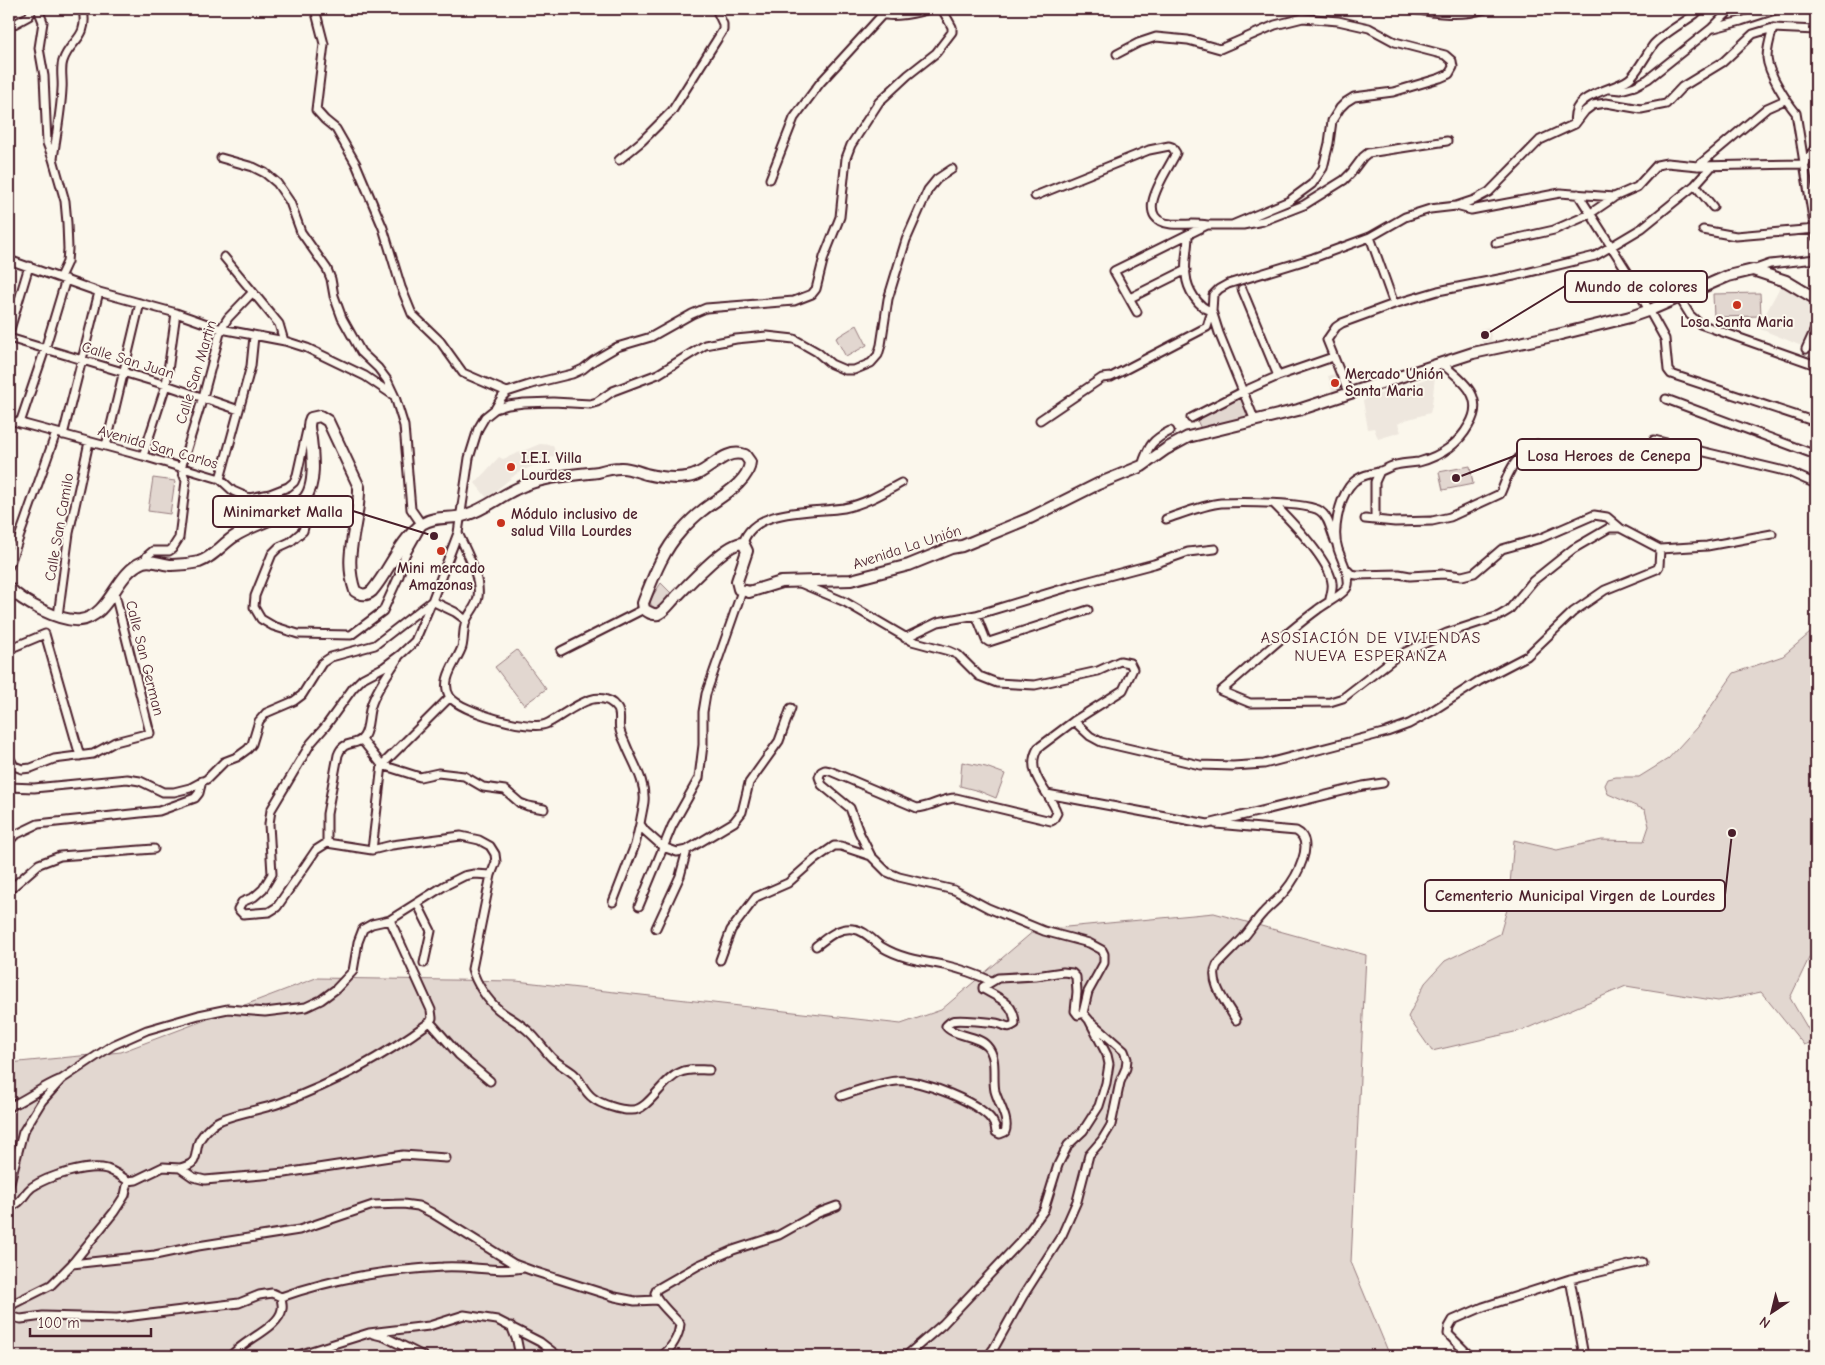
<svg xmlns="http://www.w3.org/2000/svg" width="1825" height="1365" viewBox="0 0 1825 1365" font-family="'Comic Neue',sans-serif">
	<rect width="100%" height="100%" fill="#fbf7ec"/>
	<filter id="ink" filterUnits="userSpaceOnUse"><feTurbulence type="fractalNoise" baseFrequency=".02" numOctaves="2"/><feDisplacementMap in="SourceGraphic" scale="10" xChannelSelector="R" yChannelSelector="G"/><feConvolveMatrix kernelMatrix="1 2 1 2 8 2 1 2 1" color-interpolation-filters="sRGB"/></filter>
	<g filter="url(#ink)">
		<path fill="#eee7de" d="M1781,285L1805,301L1816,306V322L1804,347L1758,328Z
			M1489,327L1492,341L1482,343L1480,329Z
			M1337,373L1343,389L1333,393L1328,376Z
			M1435,376L1432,405L1430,413L1405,420L1398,424L1401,432L1378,439L1374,428L1368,429L1363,401L1370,397Z
			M540,444L553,445L556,455L516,474L487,498L475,483L499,457L503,459Z"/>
		<path fill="#e2d7d0" stroke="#967b7e" d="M1760,293L1761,316L1714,317L1713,294Z
			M857,325L867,345L846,357L836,338Z
			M1243,397L1251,420L1201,429L1197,420Z
			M1470,466L1473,484L1443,490L1439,472Z
			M153,478L175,481L170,514L148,511Z
			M661,583L672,594L663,608L657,609L651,605L650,600Z
			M1816,628V955L1811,954L1790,998L1815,1041L1804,1045L1761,992L1718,1001L1626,986L1523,1030L1432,1051L1408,1017L1425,983L1445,961L1500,934L1508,906L1514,840L1557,850L1602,840L1644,841L1649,826L1645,810L1608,794L1605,785L1608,779L1616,777H1639L1668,759L1697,727L1734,673L1783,656Z
			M517,650L546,689L524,705L495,667Z
			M962,762L986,767L1005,774L996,798L979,791L960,786Z
			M1214,913L1366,955L1351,1262L1390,1356H9V1063L121,1052L316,978L516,981L901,1024L941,1010L1035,930Z"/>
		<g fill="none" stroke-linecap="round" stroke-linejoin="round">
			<g stroke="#4a1f2b" stroke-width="11">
				<path id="street" d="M38,9L43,22L39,48L44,76L47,143L53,159L65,201L67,223L68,249L67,262L60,277
					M875,9C878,10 880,13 882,14C892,18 919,13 929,9
					M1412,9C1436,13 1461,17 1485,9
					M9,27L29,16L33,9
					M1714,28L1741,21L1775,10
					M1773,28C1770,38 1767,48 1767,58C1768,73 1787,102 1796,113L1816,237
					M1117,54L1138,43L1156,37L1188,40L1220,49L1275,25L1303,18L1338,21L1369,28L1395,42L1445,55L1452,61L1453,67L1449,74L1440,78L1393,92L1354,97L1346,102L1340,108L1332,121L1329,143L1323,168L1312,184L1289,201L1232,225
					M1610,89L1621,90L1635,86L1648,79L1712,28L1727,13
					M1575,124C1569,93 1611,92 1629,79C1637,73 1647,53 1654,44C1663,34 1683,23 1695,14L1700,9
					M221,158L253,167L265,173L277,183L290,202L301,232L327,269L331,279L334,296L342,318L361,352L378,368L387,380L395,397L404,426L411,509L422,525L405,555L399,576L383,611L351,635L298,634L273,626L261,619L254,607L255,596L272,554L279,547L290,542L303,531L307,516L306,497
					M53,159C56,136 61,112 62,89C63,80 60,69 63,61C70,39 89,40 83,9
					M619,160L642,141L672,111L723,30V24L716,9
					M1698,166L1767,108L1785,100
					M770,179L794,118L820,83L883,14
					M1695,185L1713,207
					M1578,194L1630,276L1665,339L1668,370L1671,374L1816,422
					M1035,196L1149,150L1169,146L1172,147L1176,153C1168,171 1130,219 1171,224C1184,225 1195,223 1207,225
					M1456,206L1474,200L1489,192L1540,140L1575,124L1585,111L1593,105L1606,103L1641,109L1666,104L1682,87L1723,62L1753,34L1773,28L1816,30
					M1703,230L1736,236L1816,229
					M1370,237L1394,304
					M1496,243L1554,230L1588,215L1613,198
					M224,257L279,324L284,341
					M9,260L99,292L176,313L221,329L285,341L307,348L365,376L393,395
					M1753,270L1770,264L1816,259
					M1242,289L1278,376
					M1679,297L1690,315L1700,324L1816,365
					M1130,298L1186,270
					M1137,312L1114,271L1207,225H1243L1263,221L1304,205L1344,180L1351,173L1363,157L1368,153L1447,141
					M9,333L29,266
					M9,338L166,385L239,410
					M1806,349L1816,327
					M1442,364C1462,380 1486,397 1469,425C1458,445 1441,456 1419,462C1411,463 1404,463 1396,465C1390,466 1385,470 1378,472C1367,475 1357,476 1349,487C1339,501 1332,532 1338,549C1341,559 1350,574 1348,585C1347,593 1324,604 1317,610C1283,635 1253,664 1221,691L1250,703L1330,702L1343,698L1397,656L1447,633L1499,616L1509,610L1533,581L1573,549L1609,528H1620
					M507,392L535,383L572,374L583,369L593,361L617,347L651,337L692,314L706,308L794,301L812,294L816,289L824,257L840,217L846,158L851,145L879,102L908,75L936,53L952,32V27L942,9
					M1348,392L1327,340L1336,327L1342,323L1394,304L1438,291L1514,276L1595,256L1642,228L1695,185L1712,166
					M1666,399L1816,455
					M495,409L508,405L524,403L553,402L590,404L597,402L613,391L658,374L705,345L736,339L767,336L794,339L817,352L831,364L845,370H854L871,363L878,355L881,345L888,299L906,240L928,190L937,179L952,169
					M1191,418L1242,392L1278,376L1333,357
					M9,420L143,456L220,479L233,491L249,498L270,494L288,487L294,482L297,475L307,430
					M1040,420L1102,378L1111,377L1207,327L1212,311C1198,308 1187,289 1186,275C1184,263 1188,248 1188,235
					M1255,421L1219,333L1212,311L1213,295L1219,289L1228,284L1313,258L1370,237L1405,217L1430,209L1456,206L1471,210L1560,193L1614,197L1637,187L1657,165L1667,163L1698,166L1805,164L1816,146
					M20,423L45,349L66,279
					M63,435L99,292
					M1654,440L1789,472L1816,484
					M106,446L140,303
					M143,456L166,385L176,313
					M1142,466C1148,446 1152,440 1170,431
					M220,479L251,366L254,336
					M1274,504C1290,520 1330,561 1332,583C1333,588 1331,594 1330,599
					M1166,519C1184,513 1203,505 1221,503C1240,502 1307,502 1320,511C1329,517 1331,531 1335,541
					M1365,519L1395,522L1432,521L1450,517L1500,494C1503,488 1505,481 1508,475C1514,461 1524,451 1537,444
					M1375,519V482L1380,471
					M458,533C466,551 481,577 478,597C477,606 469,613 466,621C463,629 464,639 462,647C457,662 439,680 450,697C461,712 530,731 546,724C565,716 597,682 617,708C622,714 618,724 620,730C621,735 624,740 626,745C633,763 646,781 644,802C643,809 641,817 640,824L645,831L663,847L677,852L687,850L734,822L742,812L749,783L779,741L791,708
					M743,543C754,507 814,513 844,508C865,504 883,493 901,483
					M144,562L147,556L153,551H169L172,549L179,538L186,481L181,468L203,397L221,329L228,318L252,293
					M9,566L56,433
					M1345,568L1351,574L1357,575L1399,574L1410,576L1444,574L1462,576L1474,573L1502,549L1541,538L1594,515L1607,517L1620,528L1660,549L1707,546L1772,534
					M800,583L845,602L912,641L949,651L958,655L979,676L997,683L1035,685L1098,671L1120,661L1130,663L1133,669L1123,690L1074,721L1038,748C1023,773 1051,793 1057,813L1053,820L1051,821L956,798C942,798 931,807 917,808L830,771L825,770L821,772L819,777L822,785L850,808L859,832L871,856L887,872L899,877L954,890L988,908L1044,931L1089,943L1102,950L1104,954V963L1088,992L1083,1013
					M976,615L986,640L989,642L1088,610
					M58,616L69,533L89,442
					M905,638L938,622L976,615L1082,583L1154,564L1188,552L1215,549
					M9,649L45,634L80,756
					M561,651L644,609
					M1074,721L1090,736L1101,742L1200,765L1233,766L1264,764L1387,732L1409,724L1429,713L1479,681L1527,656L1573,612L1605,590L1657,569L1659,566L1660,549
					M362,740L382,765L420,777L438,773L464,776L483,787L505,790L520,803L528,806L544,809
					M9,757L14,766L22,769L31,768L54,759L93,754L115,742L150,733L114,590
					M9,787L34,788L127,779L140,781L163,792H174L190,788L207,779L224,762L237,757L248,749L252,744L259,721L266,713L294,701L302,695L322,663L331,657L375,645L432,601L455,612L466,620
					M1047,794L1208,824L1363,786L1383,783
					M1216,824L1296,831C1317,841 1296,878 1285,891C1279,899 1270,905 1263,913C1256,920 1251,929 1244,937C1236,946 1226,955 1217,965C1208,982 1227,1004 1236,1020
					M9,841L15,835L38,824L159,811L195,798L199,793L202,781
					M327,843V814L338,755C344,738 357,748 364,736C369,728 368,715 371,706C376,689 389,673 398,658
					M372,850L382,765L450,697
					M491,875L472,969C476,983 487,1000 499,1010C508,1017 518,1022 527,1030C537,1038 543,1049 552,1058C559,1065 567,1068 574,1074C581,1081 584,1092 593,1098C600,1104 622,1111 632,1110C649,1110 662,1080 679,1073C688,1068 699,1070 709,1070
					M9,890L39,864L60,856L154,849
					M613,902L635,845L640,824
					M417,903L431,931L424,963
					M639,906L672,826L699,778L703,745V712L706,694L742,591
					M656,928L680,876L687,850
					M816,946C827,938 838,927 853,929C865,930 873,941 882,947C902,959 922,961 944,965C961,969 976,974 991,981
					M720,960L731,930L756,897L788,883L814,860L834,846H841L871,856
					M430,1022L459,1055L490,1081
					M841,1096C859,1090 878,1083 897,1081C918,1078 986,1104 994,1124C996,1127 995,1129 996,1132L1000,1134L1005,1132C1010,1120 998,1103 995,1091C992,1077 998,1058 987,1046C978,1035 952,1036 946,1026C948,1024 949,1022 952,1021C958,1019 994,1022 1000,1024C1007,1026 1008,1029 1015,1024C1015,1003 999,998 983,989V987L998,978L1036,976L1063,972L1072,973L1076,977L1077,992L1075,1011L1078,1015L1083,1013
					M9,1107C27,1099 42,1087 59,1080
					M180,1168C198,1163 194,1160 198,1144C200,1136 213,1123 221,1120C240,1112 261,1110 280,1103C336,1083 383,1057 430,1022L432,1018L431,1010L390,920
					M128,1181L136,1180L163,1167L180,1168L193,1177L205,1180L285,1173L403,1155L446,1158
					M9,1186L23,1132L42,1101L62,1079L113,1045L147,1030L199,1015L228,1009L265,1012L306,1007L321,1000L336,989L353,971L358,942L363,929L372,924L390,920L444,886L464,876L474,874L491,875L496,862L495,854L490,846L479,840L461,836L392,845L372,850L327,843L316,850L277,907L269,912L243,914L238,909L242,902L254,897L263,889L272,874L269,824L271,810L311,743L325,727L353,688L363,678L384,667L400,655L415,641L432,601L458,533L469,458L478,429L485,417L495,409L502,397L507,392L463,373L440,341L412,314L401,287L383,228L356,164L336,129L325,120L316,110L324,44L315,9
					M9,1207C23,1203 22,1195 32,1187C48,1176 88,1164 107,1169C115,1172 121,1176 128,1181L125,1195L114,1212L72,1264L51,1285L15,1303L10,1307L9,1312L12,1317L21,1319L43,1316L117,1318L239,1303L259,1295L272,1293L281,1297C281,1300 283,1305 282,1309C279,1328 243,1340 231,1356
					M72,1264L155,1255L198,1246L299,1230L373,1205L403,1204L418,1206L432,1213L514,1264L533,1271L615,1297L635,1301L657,1300
					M1570,1279L1584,1356
					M281,1297C335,1278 385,1270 443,1267C469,1265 497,1273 523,1268
					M511,1326L517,1341L520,1356
					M373,1334L385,1337L423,1356
					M295,1356L369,1333L429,1326L464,1315L497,1320L540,1342L558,1356
					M662,1356C672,1348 679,1336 680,1324C674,1317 656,1301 655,1293L657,1289L699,1265L733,1250L779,1235L818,1213L837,1206
					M906,1356L943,1324L1023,1239L1044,1210L1058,1165L1068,1145L1083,1131L1099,1106L1106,1083L1109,1064L1107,1055L1089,1020L1083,1013
					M988,1356L994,1348L1023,1296L1062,1235L1077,1201L1089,1155L1102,1140L1111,1125L1120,1082L1126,1068L1127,1059L1124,1051L1091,1022
					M1470,1356L1448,1334L1449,1327L1453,1320L1483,1307L1570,1279L1642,1262"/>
			</g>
			<g stroke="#4a1f2b" stroke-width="14">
				<path id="secondary" d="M9,588C23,602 59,622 80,620C111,616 115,573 143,562C152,559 163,565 172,565C181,565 190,564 199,562C214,557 222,544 235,536C255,523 290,516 305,498C316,485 313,456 311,439C310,431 307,426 311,418L320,416L328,421L359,487C360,524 342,554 355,591C361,595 366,596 372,591C390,570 399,541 422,524C435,515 452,520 466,515C485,509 499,497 516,489C541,477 571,475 598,472C605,470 613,468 620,468C629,467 637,472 646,474C658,477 674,479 687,477C708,475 723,447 745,455L750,462C749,483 718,498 703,510C695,516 687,524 681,531C662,552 653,578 643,603L644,609C648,612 652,615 658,614C664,612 670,603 675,598C687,586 727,542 743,543L747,551L737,581L739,589L749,592L781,582L851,580L909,565L951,548L962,546L1030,518L1098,484L1142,466L1166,449L1188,437L1298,410L1473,353L1557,335L1630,317L1650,310L1728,276L1753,270L1786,281L1816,299"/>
			</g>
			<use href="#street" stroke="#fbf7ec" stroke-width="7"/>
			<use href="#secondary" stroke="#fbf7ec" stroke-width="10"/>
		</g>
	</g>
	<g fill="#c8321e" stroke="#fbf7ec" stroke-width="2">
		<circle cx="1737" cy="305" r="5"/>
		<circle cx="1335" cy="383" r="5"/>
		<circle cx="511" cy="467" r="5"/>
		<circle cx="501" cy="523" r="5"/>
		<circle cx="441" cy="551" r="5"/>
	</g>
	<g text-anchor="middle" stroke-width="4" stroke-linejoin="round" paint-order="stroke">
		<g font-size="15" font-weight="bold" fill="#4a1f2b" stroke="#fbf7ec" text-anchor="start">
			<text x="1737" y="327" text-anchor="middle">Losa Santa Maria</text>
			<text x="1345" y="379">Mercado Unión<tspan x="1345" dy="17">Santa Maria</tspan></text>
			<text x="521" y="463">I.E.I. Villa<tspan x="521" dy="17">Lourdes</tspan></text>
			<text x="511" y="519">Módulo inclusivo de<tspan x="511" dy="17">salud Villa Lourdes</tspan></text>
			<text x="441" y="573" text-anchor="middle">Mini mercado<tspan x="441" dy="17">Amazonas</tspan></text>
		</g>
		<g font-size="15" fill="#4a1f2b" stroke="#fbf7ec">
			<text transform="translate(128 360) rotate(17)" y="5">Calle San Juan</text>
			<text transform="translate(196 372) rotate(-73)" y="5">Calle San Martin</text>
			<text transform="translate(158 447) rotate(16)" y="5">Avenida San Carlos</text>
			<text transform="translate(59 527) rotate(-80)" y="5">Calle San Camilo</text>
			<text transform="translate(907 547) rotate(-18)" y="5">Avenida La Unión</text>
			<text transform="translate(145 658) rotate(76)" y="5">Calle San German</text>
		</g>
		<g font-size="16" letter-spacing="1" fill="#4a1f2b" stroke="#fbf7ec">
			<text x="1371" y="643">ASOSIACIÓN DE VIVIENDAS<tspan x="1371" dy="18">NUEVA ESPERANZA</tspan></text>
		</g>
	</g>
	<path fill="none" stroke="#4a1f2b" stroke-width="2" d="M1485 335L1565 286M1456 478L1517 455M434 536L353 511M1732 833L1725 895"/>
	<g fill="#4a1f2b" stroke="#fbf7ec" stroke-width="2">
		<circle cx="1485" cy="335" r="5"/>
		<circle cx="1456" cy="478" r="5"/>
		<circle cx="434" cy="536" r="5"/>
		<circle cx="1732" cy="833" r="5"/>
	</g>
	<g fill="#fbf7ec" stroke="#4a1f2b" stroke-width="2">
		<rect x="1565" y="271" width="142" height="31" rx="5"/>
		<rect x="1517" y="439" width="184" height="31" rx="5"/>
		<rect x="213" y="496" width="140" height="31" rx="5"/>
		<rect x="1425" y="880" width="300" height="31" rx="5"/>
	</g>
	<g font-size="16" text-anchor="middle" font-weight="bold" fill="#4a1f2b">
		<text x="1636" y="292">Mundo de colores</text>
		<text x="1609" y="461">Losa Heroes de Cenepa</text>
		<text x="283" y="517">Minimarket Malla</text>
		<text x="1575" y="901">Cementerio Municipal Virgen de Lourdes</text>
	</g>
	<rect width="1825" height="1365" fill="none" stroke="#fbf7ec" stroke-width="30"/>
	<rect x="15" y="15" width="1795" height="1335" fill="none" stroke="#4a1f2b" stroke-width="2" filter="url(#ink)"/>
	<g transform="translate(1772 1312) rotate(215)" stroke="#fbf7ec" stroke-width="4" paint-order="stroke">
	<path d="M0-4L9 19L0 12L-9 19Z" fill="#4a1f2b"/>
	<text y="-8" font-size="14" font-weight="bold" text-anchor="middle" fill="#4a1f2b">N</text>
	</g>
	<path d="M30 1328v8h121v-8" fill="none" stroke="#4a1f2b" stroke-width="2.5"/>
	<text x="38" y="1328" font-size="15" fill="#4a1f2b" stroke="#fbf7ec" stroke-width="4" paint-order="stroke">100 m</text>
</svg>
